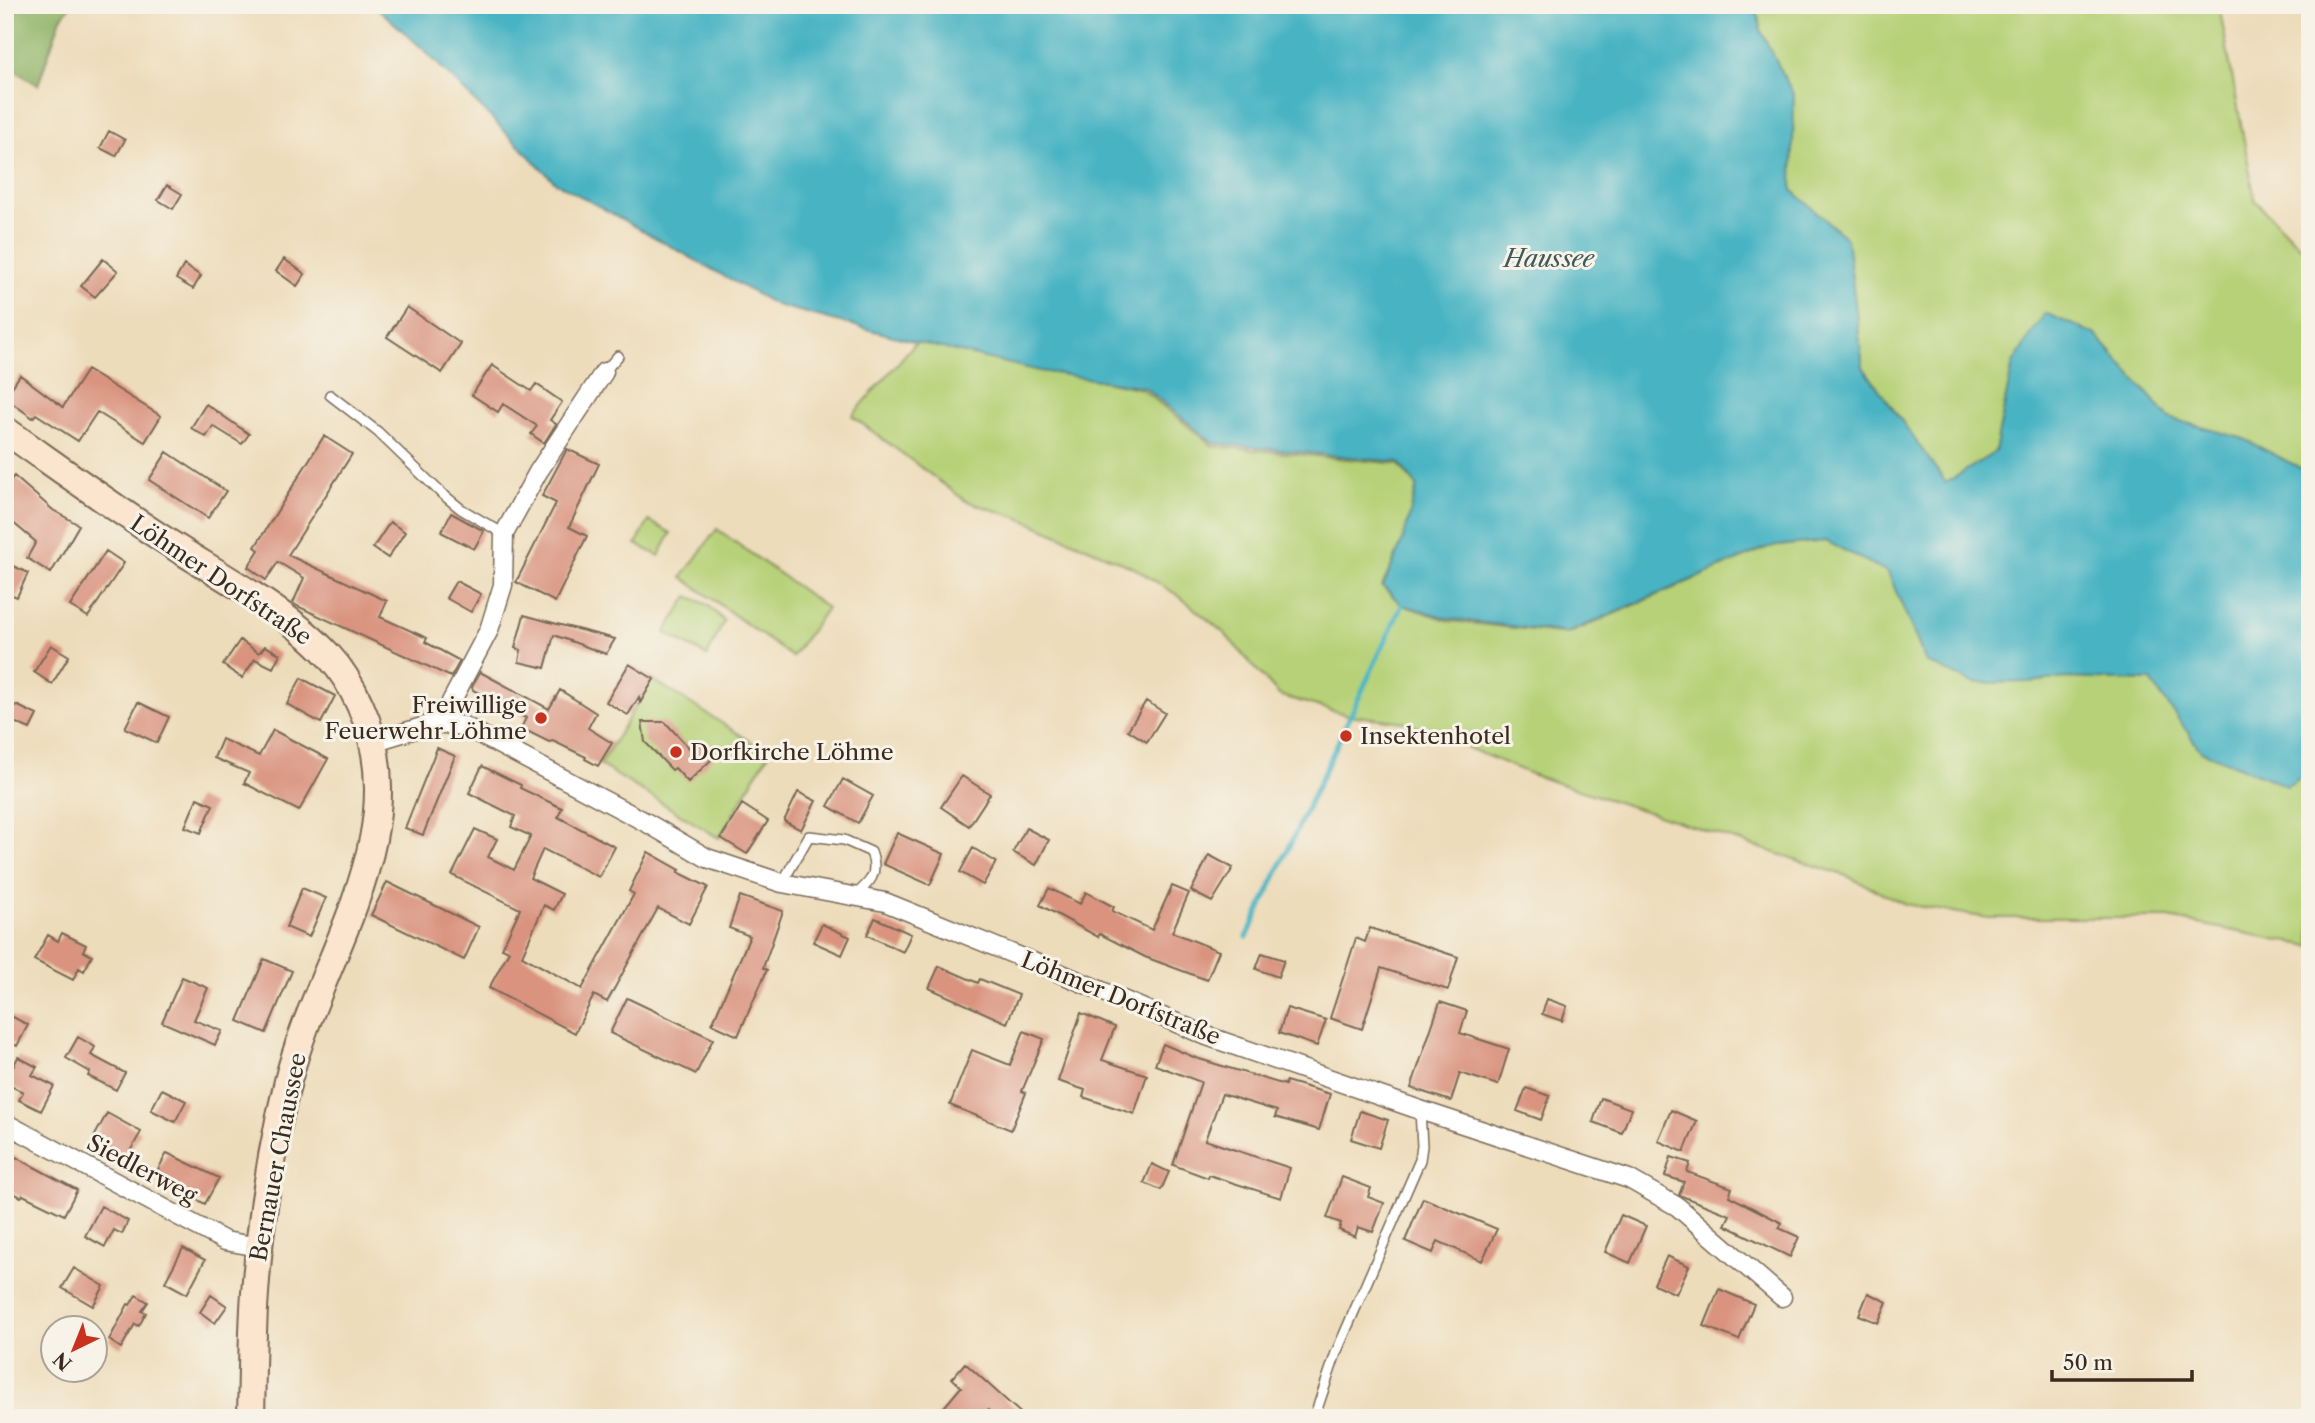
<svg xmlns="http://www.w3.org/2000/svg" width="2315" height="1423" viewBox="0 0 2315 1423" font-family="'Libre Caslon Text',serif">
	<rect width="100%" height="100%" fill="#f7f3e8"/>
	<filter id="ink" filterUnits="userSpaceOnUse"><feTurbulence type="fractalNoise" baseFrequency=".0143" numOctaves="2"/><feDisplacementMap in="SourceGraphic" scale="14" xChannelSelector="R" yChannelSelector="G"/><feConvolveMatrix kernelMatrix="1 2 1 2 8 2 1 2 1" color-interpolation-filters="sRGB"/></filter>
	<filter id="wash" filterUnits="userSpaceOnUse"><feTurbulence type="fractalNoise" baseFrequency=".00686" numOctaves="4" result="noise"/><feDisplacementMap in="SourceGraphic" scale="28" xChannelSelector="R" yChannelSelector="G"/><feGaussianBlur stdDeviation="1.57" result="paint"/><feColorMatrix in="noise" values="0 0 0 0 0 0 0 0 0 0 0 0 0 0 0 0 0 1.4 0 .05"/><feComposite in="paint" operator="in"/></filter>
	<g filter="url(#wash)">
		<rect width="100%" height="100%" fill="#eddcba"/>
		<path fill="#b6d177" stroke="#787e4a" stroke-width="2" d="M1756,5H2219L2255,200L2310,257V500L2304,470L2244,439L2169,418L2095,334L2013,363L1995,452L1946,483L1863,367L1847,239L1792,190Z
			M916,342L1142,389L1213,446L1398,464L1417,486L1404,539L1382,586L1402,605L1450,621L1568,634L1768,547L1826,541L1888,572L1926,662L1973,683L2029,682L2066,678L2152,681L2201,751L2287,786L2310,772V946L2169,918H1988L1905,904L1847,876L1536,776L1405,722L1348,715L1279,695L1224,633L1179,596L1134,568L1022,519L966,501L852,416Z
			M649,521L671,533L659,556L636,544Z
			M717,529L827,608L792,657L682,577Z
			M688,596L708,605L724,621L707,656L665,633Z
			M652,679L769,753L719,838L600,765Z"/>
		<path fill="#90b368" stroke="#666e43" stroke-width="2" d="M5,5H71L61,18L38,85L5,64Z"/>
		<path fill="#46b3c3" stroke="#406e70" stroke-width="2" d="M374,5H1756L1761,31L1794,96L1792,190L1847,239L1863,367L1946,483L1995,452L2013,363L2045,313L2095,334L2169,418L2244,439L2304,470L2310,500V772L2287,786L2201,751L2151,681L2066,678L2029,682L1973,683L1926,662L1888,572L1826,541L1768,547L1567,633L1451,619L1402,605L1383,586L1403,540L1417,486L1398,462L1213,443L1144,387L1040,371L916,342L776,305L555,182L423,49Z"/>
		<g fill="none" stroke-linecap="round" stroke-linejoin="round">
			<path stroke="#46b3c3" stroke-width="5" d="M1247,937L1402,605"/>
		</g>
		<g id="blocks">
			<path fill="#d9937e" d="M109,131L125,140L116,156L100,148Z
				M167,185L182,194L173,209L158,200Z
				M103,259L118,271L95,297L81,286Z
				M284,259L305,274L297,286L276,271Z
				M184,265L201,276L193,289L176,279Z
				M407,307L461,344L442,373L387,337Z
				M492,365L531,391L536,384L562,402L550,420L556,424L544,443L531,434L537,426L503,404L498,412L472,395Z
				M87,370L161,416L145,442L97,412L78,441L36,414L33,418L5,398L20,375L63,407Z
				M206,404L249,434L242,444L213,426L206,437L191,428Z
				M324,436L352,454L288,555L387,601L380,617L427,638L425,642L460,661L451,677L297,606L293,603L304,578L278,562L266,580L248,567L259,550L255,547Z
				M567,449L599,464L569,527L587,536L555,602L516,582L556,503L542,496Z
				M167,452L226,491L208,518L149,480Z
				M14,476L53,510L79,525L51,573L27,558L36,542L5,516V486Z
				M451,513L484,531L474,549L441,532Z
				M390,522L405,532L388,558L373,548Z
				M106,551L124,563L88,617L70,606Z
				M5,562L28,573L17,597L5,592Z
				M456,581L481,594L471,612L446,598Z
				M524,615L557,624L615,639L606,654L554,635L545,668L519,662L521,650L515,648Z
				M240,640L259,653L265,646L280,654L273,668L255,659L242,678L223,665Z
				M51,645L69,656L52,684L34,672Z
				M629,664L654,679L640,703L639,697L628,715L606,702Z
				M480,672L549,709L560,690L596,713L588,728L612,743L598,766L585,759L586,757L553,741L549,742L521,728L526,718L473,690L472,687Z
				M301,678L335,696L321,723L287,704Z
				M1146,701L1165,713L1147,742L1128,730Z
				M138,702L169,717L157,743L125,728Z
				M16,705L37,715L30,729L9,720Z
				M642,722H665L692,751L700,743L714,757L688,782L675,768L672,770L645,742Z
				M273,730L328,759L299,811L244,783L249,773L214,758L222,739L259,756Z
				M437,748L455,756L423,835L405,828Z
				M482,766L521,785L520,788L562,808L558,817L615,847L599,877L543,849L530,878L562,894L554,910L544,905L522,956L582,989L634,894L629,891L648,852L680,870L678,872L708,887L689,924L658,908L607,1002L594,995L575,1033L489,988L509,951L502,948L520,909L452,875L475,829L497,839L488,857L514,870L531,836L511,827L515,816L469,793Z
				M962,776L990,794L969,826L941,807Z
				M843,779L873,796L858,823L828,806Z
				M798,792L816,801L801,830L784,821Z
				M197,798L213,805L201,833L185,827Z
				M742,804L768,821L747,854L721,838Z
				M1026,828L1049,840L1036,865L1013,852Z
				M897,833L944,854L930,885L883,864Z
				M973,848L996,862L983,885L960,872Z
				M1209,855L1233,868L1212,902L1191,891Z
				M387,882L479,927L464,960L371,915Z
				M1172,886L1189,893L1172,932L1219,951L1207,980L1145,957L1100,934L1098,937L1040,905L1049,888L1080,904L1086,892L1114,907L1112,911L1152,930Z
				M302,888L326,898L309,937L286,927Z
				M740,896L783,911L763,968L767,970L738,1036L712,1024L750,936L729,928Z
				M875,918L911,934L903,952L867,935Z
				M822,924L850,937L842,955L813,942Z
				M1370,928L1458,957L1448,990L1381,968L1362,1029L1330,1018L1356,938L1365,942Z
				M62,933L86,945L83,951L92,956L84,971L79,968L73,980L34,960L48,935L58,941Z
				M1262,953L1284,960L1278,977L1256,969Z
				M264,959L292,971L266,1033L238,1021Z
				M939,966L978,983L980,979L1019,995L1007,1023L929,988Z
				M182,977L208,988L194,1020L222,1031L215,1045L162,1022Z
				M627,998L713,1039L696,1074L610,1033Z
				M1547,999L1567,1006L1562,1021L1542,1014Z
				M1440,1002L1467,1011L1460,1033L1509,1049L1498,1085L1460,1073L1451,1101L1411,1088Z
				M1287,1008L1326,1020L1317,1046L1279,1033Z
				M1081,1013L1115,1027L1102,1060L1147,1075L1134,1114L1083,1097L1085,1090L1058,1081Z
				M11,1016L28,1025L17,1046L5,1040V1026Z
				M1024,1031L1044,1039L1022,1091L1026,1093L1011,1130L950,1105L972,1050L1010,1065Z
				M78,1037L95,1047L91,1055L125,1073L116,1090L88,1076L90,1072L66,1058Z
				M1163,1044L1196,1058L1285,1085L1286,1081L1330,1094L1319,1130L1275,1117L1277,1111L1222,1094L1205,1140L1290,1168L1281,1198L1209,1175L1208,1178L1173,1165L1201,1082L1155,1065Z
				M18,1057L37,1067L32,1075L54,1086L41,1111L19,1100L23,1092L5,1083Z
				M1526,1088L1550,1096L1541,1120L1517,1111Z
				M162,1089L186,1101L175,1122L151,1110Z
				M1601,1098L1631,1109L1622,1133L1593,1122Z
				M1671,1110L1697,1121L1684,1152L1658,1141Z
				M1360,1111L1388,1120L1379,1148L1351,1139Z
				M107,1113L141,1132L126,1158L93,1139Z
				M167,1153L219,1178L205,1204L169,1185L171,1181L156,1173Z
				M12,1155L77,1190L64,1215L23,1195L21,1197L5,1189V1167Z
				M1671,1157L1690,1163L1687,1172L1732,1188L1729,1196L1782,1223L1779,1228L1799,1237L1790,1257L1725,1225L1730,1215L1679,1195L1684,1182L1665,1176Z
				M1152,1164L1169,1172L1161,1190L1144,1183Z
				M1342,1177L1371,1188L1368,1197L1384,1203L1373,1232L1358,1227L1355,1237L1339,1230L1341,1223L1327,1218Z
				M1423,1198L1497,1229L1482,1261L1438,1241L1433,1253L1405,1241Z
				M101,1206L128,1221L122,1234L114,1230L105,1247L85,1236Z
				M1621,1215L1646,1226L1630,1263L1605,1252Z
				M183,1248L205,1260L187,1294L165,1282Z
				M1667,1256L1689,1266L1676,1294L1654,1284Z
				M74,1268L104,1286L93,1306L62,1288Z
				M1719,1289L1754,1304L1739,1340L1704,1326Z
				M1868,1293L1887,1302L1878,1323L1859,1315Z
				M136,1295L148,1302L142,1311L146,1313L139,1326L135,1324L121,1348L109,1340L128,1304L130,1305Z
				M211,1295L227,1306L215,1323L200,1312Z
				M965,1363L1026,1418H996L988,1410L982,1418H935L961,1387L952,1378Z"/>
		</g>
	</g>
	<g filter="url(#ink)">
		<use href="#blocks" fill-opacity="0" stroke="#796855" stroke-width="2"/>
		<g fill="none" stroke-linecap="round" stroke-linejoin="round">
			<g stroke="#796855" stroke-width="12">
				<path id="service" d="M604,372L618,356
					M330,395L378,432L440,492L461,509L504,534
					M782,883L809,836L844,840L871,852C879,874 871,882 854,896
					M1314,1418L1336,1353L1420,1160L1422,1146L1420,1110"/>
			</g>
			<g stroke="#796855" stroke-width="21">
				<path id="minor" d="M445,723L451,702L489,630L503,585L504,534L538,472L604,372
					M373,742L435,723L464,726L649,824L707,858L782,883L885,902L1055,971L1207,1036L1420,1110L1629,1179L1678,1207L1782,1297
					M5,1123L225,1241L259,1247"/>
			</g>
			<g stroke="#796855" stroke-width="30">
				<path id="secondary" d="M5,430C62,470 118,511 177,548C224,578 291,614 328,655C341,669 352,687 360,705C419,833 318,959 288,1081C271,1150 260,1222 255,1293C252,1334 252,1376 251,1418"/>
			</g>
			<use href="#service" stroke="#fff" stroke-width="9"/>
			<use href="#minor" stroke="#fff" stroke-width="18"/>
			<use href="#secondary" stroke="#fbe5cf" stroke-width="26"/>
		</g>
	</g>
	<g fill="#c8321e" stroke="#f7f3e8" stroke-width="2.5">
		<circle cx="541" cy="718" r="7"/>
		<circle cx="1346" cy="736" r="7"/>
		<circle cx="676" cy="752" r="7"/>
	</g>
	<g text-anchor="middle" stroke-width="6" stroke-linejoin="round" paint-order="stroke">
		<g font-size="23" fill="#3b2a1e" stroke="#f7f3e8">
			<text transform="translate(221 580) rotate(34)" y="8">Löhmer Dorfstraße</text>
			<text transform="translate(1121 998) rotate(22)" y="8">Löhmer Dorfstraße</text>
			<text transform="translate(278 1157) rotate(-79)" y="8">Bernauer Chaussee</text>
			<text transform="translate(142 1169) rotate(28)" y="8">Siedlerweg</text>
		</g>
		<g font-size="23" fill="#3b2a1e" stroke="#f7f3e8" text-anchor="start">
			<text x="527" y="713" text-anchor="end">Freiwillige<tspan x="527" dy="26">Feuerwehr Löhme</tspan></text>
			<text x="1360" y="744">Insektenhotel</text>
			<text x="690" y="760">Dorfkirche Löhme</text>
		</g>
		<g font-size="24" font-style="italic" fill="#3f5a58" stroke="#f7f3e8">
			<text x="1549" y="267">Haussee</text>
		</g>
	</g>
	<rect width="2315" height="1423" fill="none" stroke="#f7f3e8" stroke-width="28"/>
	<g transform="translate(74 1349) rotate(223)"><circle r="33" fill="#f7f3e8" stroke="#aca397" stroke-width="2"/>
	<path d="M0-5L12 26L0 18L-12 26Z" fill="#c8321e"/>
	<text y="-10" font-size="19" font-weight="bold" text-anchor="middle" fill="#3b2a1e">N</text>
	</g>
	<path d="M2052 1370v10h140v-10" fill="none" stroke="#3b2a1e" stroke-width="3.5"/>
	<text x="2063" y="1370" font-size="21" fill="#3b2a1e" stroke="#f7f3e8" stroke-width="5" paint-order="stroke">50 m</text>
</svg>
